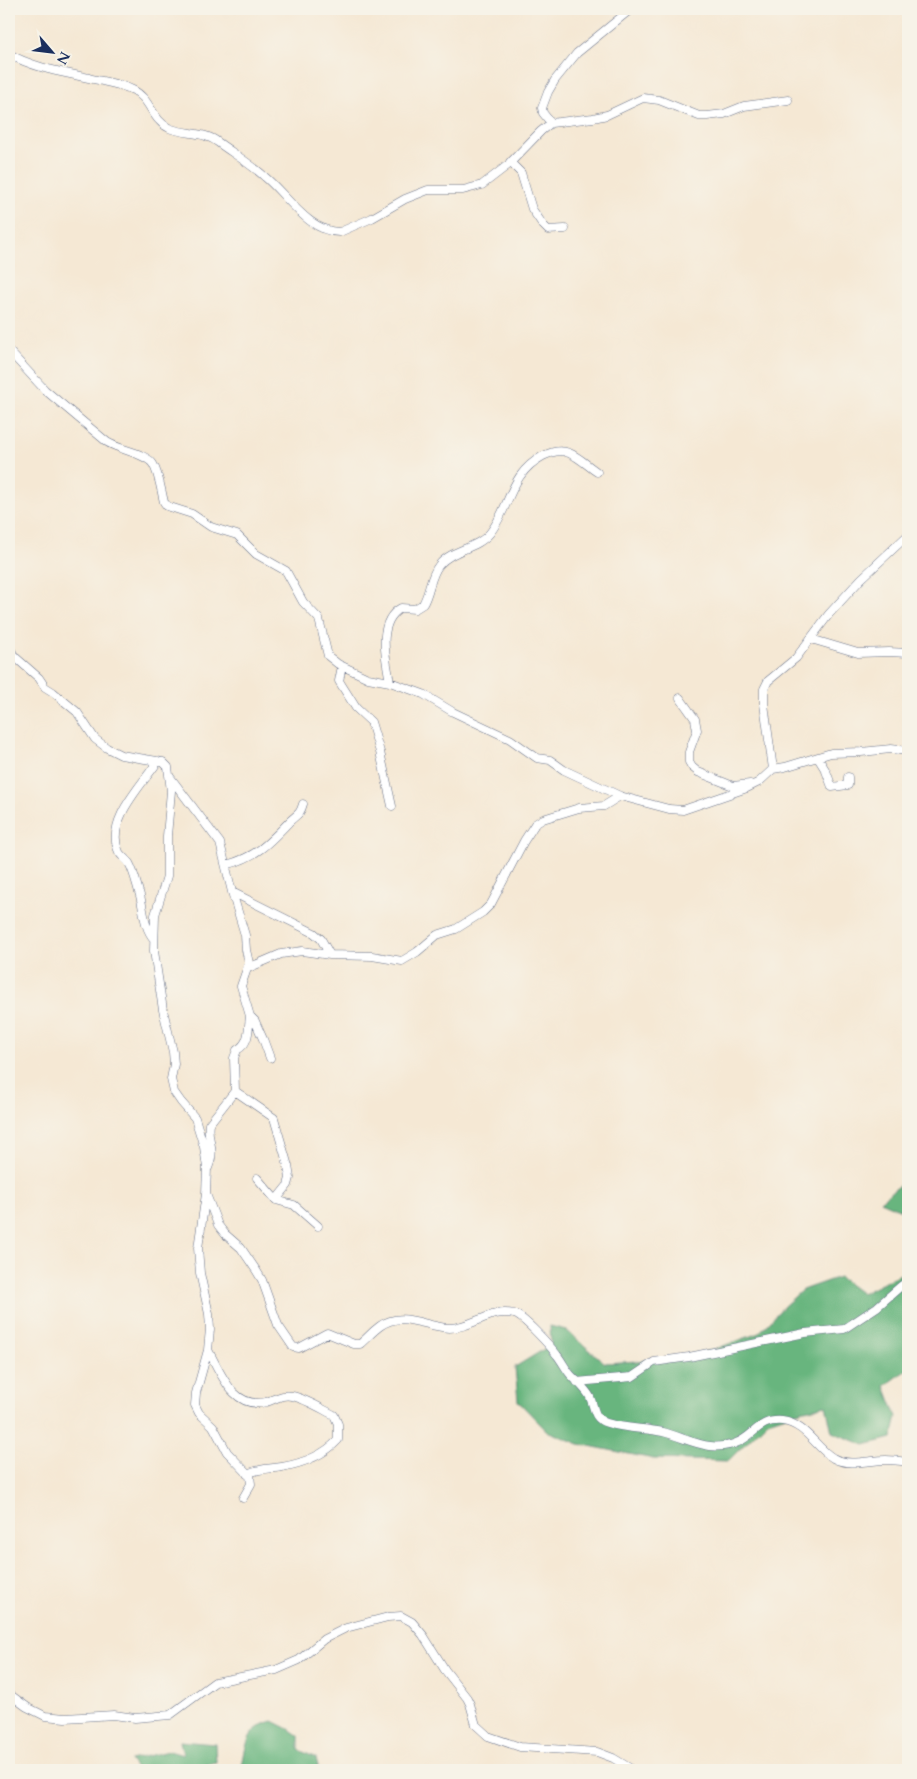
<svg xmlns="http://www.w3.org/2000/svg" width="917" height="1779" viewBox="0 0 917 1779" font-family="Cardo,serif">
	<rect width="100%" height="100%" fill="#f7f3e8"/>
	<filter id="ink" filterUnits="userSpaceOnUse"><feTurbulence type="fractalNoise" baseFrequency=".02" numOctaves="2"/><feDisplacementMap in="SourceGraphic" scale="10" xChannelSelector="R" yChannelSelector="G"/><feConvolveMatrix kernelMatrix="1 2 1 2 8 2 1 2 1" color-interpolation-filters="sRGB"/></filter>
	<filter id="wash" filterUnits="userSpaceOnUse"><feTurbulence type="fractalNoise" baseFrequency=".0096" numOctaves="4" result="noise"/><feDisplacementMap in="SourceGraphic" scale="20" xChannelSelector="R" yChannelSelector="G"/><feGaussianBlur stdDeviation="1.12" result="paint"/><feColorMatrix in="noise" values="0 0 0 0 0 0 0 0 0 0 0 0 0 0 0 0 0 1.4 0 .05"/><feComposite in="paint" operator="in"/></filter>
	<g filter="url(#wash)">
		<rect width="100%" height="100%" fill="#f5e8d4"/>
		<path fill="#68b57e" stroke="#42726e" d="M908,1179V1213L880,1201Z
			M908,1270V1370L905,1371L885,1386L897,1417L892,1438L865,1445L832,1432L826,1405L792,1413L768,1421L728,1461L654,1459L579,1444L547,1431L518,1401L515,1367L551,1345L550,1326L566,1330L605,1363L671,1359L712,1350L759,1333L783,1307L802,1290L839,1277L862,1294Z
			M273,1721L289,1729L299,1736V1750L316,1758L319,1770H241C247,1745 245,1729 273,1721Z
			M180,1741L215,1744L216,1762L198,1767L197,1770H137L130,1760L169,1751L183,1755Z"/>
	</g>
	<g filter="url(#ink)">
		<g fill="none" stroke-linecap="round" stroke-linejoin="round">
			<g stroke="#677087" stroke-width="9">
				<path id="minor" d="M9,54C34,68 62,72 89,78C104,82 118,83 133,90C150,98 152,120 169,128C185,135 205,131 219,143C234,154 251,164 265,177C286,194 309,233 340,232L372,218L405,199L428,190H463L482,185L508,165L541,131L551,123L593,118L607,115L643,98L659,100L699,116H707L724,114L744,106L788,100
					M551,123L543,113L542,108L548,92L555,80L577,53L631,9
					M510,162L521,173L532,209L543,225L548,230L565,229
					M9,351L45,390L107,442C119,450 146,453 153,464C159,474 161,490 164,502L167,506L192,514L211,527L237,535L256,554L286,571L303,602L319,619L328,656L338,664L368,678L390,682L423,694L453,712L510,739L537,758L550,760L564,770L620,796L669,809L683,810L747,788L759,782L773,769L764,704V689L768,681L796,658L829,614L861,579L908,535
					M811,639L858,653L889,652L908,653
					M9,647L15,657L39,678L45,687L53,692L77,712L95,739L107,748L121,755L163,762L168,767L171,791L167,836V876L155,915L154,951L163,1010L173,1052L174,1064L171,1079L174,1092L181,1102L195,1118L204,1147L207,1168L206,1194L198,1248L200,1273L209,1314L210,1329L208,1350L196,1393L195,1405L199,1413L213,1426L227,1452L250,1476L251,1484L243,1498
					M342,666L339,681L356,708L371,722L380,752L392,806
					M390,682C386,659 376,622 401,608L415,609L423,604C430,592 430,576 439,565C452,549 477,549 490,533C511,506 509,474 543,456C551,452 560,449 569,453C579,457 588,466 597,472
					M680,698L695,719L697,730L689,752V762L692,767L698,772L733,786L750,784
					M818,758L826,771L832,787L848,785V777
					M773,769L785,767L831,753L861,752L891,749L908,751
					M170,777L220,843L232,892L245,935L246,950L249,963L241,986L250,1016L255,1021L263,1039L270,1058
					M226,865C256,857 268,844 289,822C297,814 300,815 303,804
					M232,892L314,933L321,939L330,955L372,956L402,961L417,952L437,935L456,929L483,912L491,904L524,841L535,824L543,819L579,808L604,806L620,796
					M154,939C143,927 144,907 139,892C136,882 134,872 129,863C126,859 121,856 119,852C104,821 144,783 158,761
					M248,968L281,954L302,951L330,955
					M235,1091L274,1118L288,1166L290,1178L288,1185L276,1200L294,1205L318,1226
					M208,1168C217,1147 206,1141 209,1124L235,1091L234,1058L237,1050C250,1043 248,1030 250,1016
					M257,1178L276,1200
					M206,1194L218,1225L225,1234L241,1248L256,1270L262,1280L278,1325L293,1347L299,1348L327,1333L354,1344H360C367,1338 373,1331 380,1326C402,1310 425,1327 449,1328C473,1328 490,1308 514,1314C522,1315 551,1347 557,1355C562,1361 565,1368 570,1374C576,1381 586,1389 590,1397C595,1408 593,1419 607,1423C625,1429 645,1428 663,1432C679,1436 694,1444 710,1446C717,1447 730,1446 736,1443C755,1436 758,1419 782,1421C806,1424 815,1447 833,1458C849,1467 869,1460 886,1460C893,1460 901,1461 908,1462
					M208,1350C221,1373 233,1410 266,1402C276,1399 281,1394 292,1396C304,1398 322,1409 334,1415L338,1424V1440C323,1456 304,1463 282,1467C270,1469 259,1468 247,1474
					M577,1382L632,1377L654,1362L689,1357L805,1333L844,1329L877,1307L901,1286L908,1281
					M9,1694L27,1707L45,1716L65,1718L114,1715L135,1718L170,1715L215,1682L276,1670L299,1660L324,1639L346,1628L388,1617L401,1616L412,1622L423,1635L445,1670L467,1698L470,1704L476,1725L488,1736L520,1747L597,1752L613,1758L633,1770"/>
			</g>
			<use href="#minor" stroke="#fff" stroke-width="8"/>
		</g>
	</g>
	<rect width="917" height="1779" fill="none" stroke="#f7f3e8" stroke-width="30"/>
	<g transform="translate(52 52) rotate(118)" stroke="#f7f3e8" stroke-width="4" paint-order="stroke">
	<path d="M0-4L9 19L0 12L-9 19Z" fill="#1b2f5e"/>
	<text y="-8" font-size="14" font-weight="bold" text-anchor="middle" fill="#1b2f5e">N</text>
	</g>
</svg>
